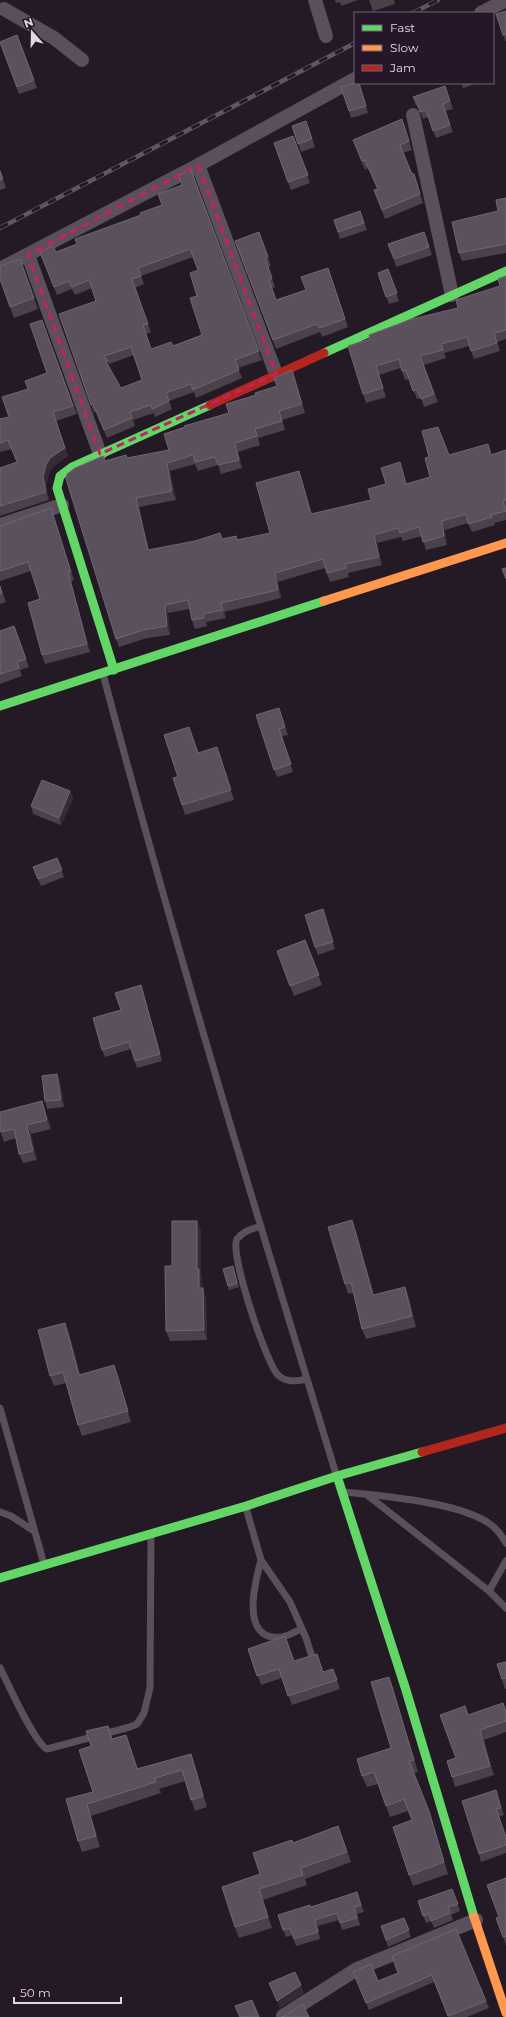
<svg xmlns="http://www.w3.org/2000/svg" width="506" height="2017" viewBox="0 0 506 2017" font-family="Montserrat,sans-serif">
	<rect width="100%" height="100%" fill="#241a25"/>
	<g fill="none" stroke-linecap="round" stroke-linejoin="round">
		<path stroke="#5a4f5b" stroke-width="7" d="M103,674C174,943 255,1209 336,1474
			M261,1226C252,1229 243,1231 237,1239C229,1252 266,1363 278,1375C287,1383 296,1381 307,1379
			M0,1408L44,1564
			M344,1492C382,1496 459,1502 490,1524C497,1529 502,1536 506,1543
			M366,1494L489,1591L506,1608
			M246,1508L261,1560L290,1602L306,1638L313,1660
			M0,1512L11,1516L34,1531
			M261,1560C255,1582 239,1642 282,1637C288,1636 296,1631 302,1629
			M489,1591L506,1561
			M0,1668C8,1683 34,1743 47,1749L130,1727L137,1724L144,1713L150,1688L151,1535"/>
		<path stroke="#5a4f5b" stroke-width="14" d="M315,0L326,36
			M4,9L54,38L82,60
			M481,13L506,0
			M413,115L452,295
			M198,165L276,374
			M28,255L100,454
			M0,269L193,168L355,79
			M0,525L62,505
			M283,2016L357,1969L476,1920"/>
		<path stroke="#63d668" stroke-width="9" d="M324,353L506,271
			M114,670L57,488L60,476L72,467L210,405
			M0,706L324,601
			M337,1476L405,1687L474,1917
			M0,1578L246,1506L337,1476L422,1452"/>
		<path stroke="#ff974d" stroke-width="9" d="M324,601L506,543
			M474,1917L506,2013"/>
		<path stroke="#b3261e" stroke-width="9" d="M210,405L324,353
			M422,1452L506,1428"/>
		<g stroke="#605660" stroke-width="4.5">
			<path id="rail" d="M413,13L438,0
				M0,228L355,43"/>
		</g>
		<use href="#rail" stroke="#271629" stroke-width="3" stroke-dasharray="9" stroke-linecap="butt"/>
	</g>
	<path fill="#4a414b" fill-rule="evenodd" d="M335,0H358L341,6L340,2L336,3Z
		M369,0H394L395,4L373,11Z
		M506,11V42L503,35Z
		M17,35L37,88L19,94L0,43Z
		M461,83H475V84L463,88Z
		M445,86L453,109L445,111L453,132L436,138L428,117L423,119L419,109L415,104L413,97Z
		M361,89L368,113L351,118L349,111Z
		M306,121L315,147L301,152L292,126Z
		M405,128L412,150L403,153L412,174H414L423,203L385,219L374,190L377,189L368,168L365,170L353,140Z
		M293,136L310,183L291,190L274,143Z
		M191,170L262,360L238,368L242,378L196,398L194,392L169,401L172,409L155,417L154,413L133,420L135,426L107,438L96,412L94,413L59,314L96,301L92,288L75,295L72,289L57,295L40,252H56L77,244L162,205L182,185ZM193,257L198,270L197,296L202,335L173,346L151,349L146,334L151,332L135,288L144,284L141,276ZM134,355L142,380L121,388L110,369H111L109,364Z
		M0,171L6,188L0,190Z
		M506,198V253L462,261L459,253L498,211Z
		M360,211L367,230L340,239L334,220Z
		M259,232L271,266L268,267L275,287L272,288L276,300L306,290L328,268L348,327L322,337L320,332L276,349L235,241Z
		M424,232L432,255L396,267L394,259Z
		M20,259L38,309L14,318L0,279Z
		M388,269L399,301L389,304L378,273Z
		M506,276V339L497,342L500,351L474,359L469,346L444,353L446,358L424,365L438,402L424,407L421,398L417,399L409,379L405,380L401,368L379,375L386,397L366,403L363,394L370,339L458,308L500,286Z
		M42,320L77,414L56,421L68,456L53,467L49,473L46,486L49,500L0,516V468L17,462L12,449L0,452V419L9,417L28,389L47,373Z
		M292,370L305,413L282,420L285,430L258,438L260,445L238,452L242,468L221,474L218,465L198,471L195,464L170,471L176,500L139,507L149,550L195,541L220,533L222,539L236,536L238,540L270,533L299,471L302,479L311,514L371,500L386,484L400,462L406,484L430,477L449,455H491L506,450V520L494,523L495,525L472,532L468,523L445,530L447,545L426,550L422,536L403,541L401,537L377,543L382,565L348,573L349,577L330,582L325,568L278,582L281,598L224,612L226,618L206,622L207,626L195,629L192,620L190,609L168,613L170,635L147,638L119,647L116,639L105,461L127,458L169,450L229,413L256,395L277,386Z
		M51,508L74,580L71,581L90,652L45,664L42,655L40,599L31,571L0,581V526Z
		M0,586L6,602L0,604Z
		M14,626L29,667L20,670L22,676L0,684V631Z
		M256,715H281L288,735L282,736L293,772L277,777Z
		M217,747L234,800L185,815L182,805L178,777L198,753Z
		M70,791L73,799L61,825L33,814L31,806Z
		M57,858L64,877L41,886L33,867Z
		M325,917L335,949L318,955L315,947Z
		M305,940L322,985L294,996L277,951Z
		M141,985L143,992L162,1061L137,1068L131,1049L105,1057L102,1050L121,1010Z
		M60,1081L64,1107L47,1109L45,1101Z
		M42,1101L45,1110L51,1129L31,1134L37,1160L23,1163L19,1154L16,1138L4,1142L0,1130Z
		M197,1221L201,1231V1274L202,1279V1288L206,1298L207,1340L170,1341L166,1331L172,1266Z
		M356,1231L374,1295L405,1287L409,1298L416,1327L366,1339L362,1329L353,1293L348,1294L345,1284Z
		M233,1266L239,1287L229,1290L228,1286Z
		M65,1323L69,1333L80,1375H118L131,1422L82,1436L78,1425L66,1383L54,1386L50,1376Z
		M248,1649L294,1661L323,1672L333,1669L340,1689L292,1705L282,1678L261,1685Z
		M506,1662V1688L505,1689L497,1664Z
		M389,1677L393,1688L418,1772L414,1773L433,1823L448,1874L413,1886L409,1875L412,1820L408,1811L390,1817L378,1784L367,1787L362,1776L391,1748Z
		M506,1711V1732L484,1740L494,1775L455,1787L452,1777L456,1758L468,1715Z
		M113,1739L130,1746L138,1769L191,1754L195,1765L207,1807L195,1811L185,1781L159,1789L161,1793L91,1816L100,1847L82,1852L78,1841L66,1799L93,1792Z
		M498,1798L504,1815L499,1817L506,1837V1853L481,1862L479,1854Z
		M338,1826L351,1862L305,1879L307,1885L263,1900L272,1928L239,1938L235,1927L260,1874L293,1843Z
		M506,1878V1945L496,1918L499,1917Z
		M452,1889L460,1911L451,1915L453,1920L434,1928L431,1921L426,1923L418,1901Z
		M357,1892L364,1912L357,1914L360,1925L342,1930L339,1920L318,1926L320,1939L296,1946L292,1935L286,1937L283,1930L311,1907Z
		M404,1918L411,1937L388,1947L381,1926Z
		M392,1956L486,2001L489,2008L467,2017H448L434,1982L369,2010L353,1972L378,1981L398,1973Z
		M269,1983L304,1993L280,2008Z"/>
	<path fill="#342b35" d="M108,361L111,369L109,370L106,362Z
		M53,412L68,456L53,467L49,473L46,486L49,500L46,492L43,477Z
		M235,443L238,452L242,468L239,460Z
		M400,462L403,471L409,493L406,484Z
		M167,463L170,471L176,500L172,491Z
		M299,471L302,479L314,522L311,514Z
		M136,498L139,507L151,558L148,550Z
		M51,508L54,517L74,580L71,572Z
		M442,521L445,530L447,545L444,536Z
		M374,535L377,543L382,565L379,557Z
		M68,572L71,581L90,652L87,644Z
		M275,573L278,582L281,598L278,590Z
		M165,605L168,613L170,635L167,626Z
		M203,614L206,622L207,626L204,618Z
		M217,747L221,757L234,800L231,790Z
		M70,791L73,799L61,825L59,818Z
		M57,1074L60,1081L64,1107L61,1100Z
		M42,1101L45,1110L51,1129L47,1120Z
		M27,1125L31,1134L37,1160L33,1151Z
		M352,1220L356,1231L377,1305L373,1295Z
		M197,1221L201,1231V1274L202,1279L203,1298L199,1288L197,1269Z
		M405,1287L409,1298L416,1327L412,1316Z
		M203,1288L206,1298L207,1340L204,1330Z
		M65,1323L69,1333L82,1386L79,1375Z
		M114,1365L118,1375L131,1422L128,1411Z
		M389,1677L393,1688L418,1772L414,1760Z
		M480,1730L484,1740L494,1775L490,1766Z
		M191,1754L195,1765L207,1807L203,1796Z
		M87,1804L91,1816L100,1847L96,1836Z
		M429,1811L433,1823L448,1874L444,1862Z
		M259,1889L263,1900L272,1928L268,1917Z
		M315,1920L318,1926L320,1939L318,1932Z
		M301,1985L304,1993L280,2008L277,2001Z"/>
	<path fill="#5b515c" stroke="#706671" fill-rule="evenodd" d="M506,11V34L503,35L496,14Z
		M17,35L34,80L17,87L0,42Z
		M355,83H359L366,106L349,111L341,87Z
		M445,86L450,101L443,104L450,125L433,131L426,110L420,112L417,102L413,97Z
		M402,119L409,141L400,145L412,174H414L420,194L382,210L374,190L378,189L365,160L362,161L353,140Z
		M306,121L312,139L298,144L292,126Z
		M293,136L308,175L288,182L274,143Z
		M191,170L259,351L235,360L239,370L193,390L191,384L166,393L169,401L152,409L151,405L130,412L132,418L104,430L93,404L91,405L59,314L96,301L89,280L72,287L69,281L54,287L40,252L53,246L56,252L77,244L75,239L141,215L140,213L162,205L158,194L182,185L178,175ZM190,249L198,270L190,273L197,296L190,298L202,335L173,346L171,342L151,349L143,325L148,324L132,279L141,276L138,268ZM131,347L142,380L121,388L106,362L108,361L104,356Z
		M0,171L3,179L0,180Z
		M506,198V244L459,253L452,222L498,211L496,200Z
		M360,211L364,223L338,232L334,220Z
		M259,232L268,257L265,258L272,278L269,280L276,300L306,290L301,277L328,268L345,319L319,328L317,324L273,340L235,241Z
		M424,232L429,247L394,259L388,244Z
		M20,259L34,298L10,307L0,279V266Z
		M388,269L397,293L386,297L378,273Z
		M506,276V330L494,333L497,343L471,351L467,337L441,344L443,350L420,356L434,394L421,399L417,389L413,391L406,370L402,371L399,359L376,366L383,388L363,394L348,346L370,339L369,335L412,319L458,308L456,300L500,286L498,279Z
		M42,320L73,406L53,412L65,448L50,458L46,465L43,477L46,492L0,506V468L17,462L8,440L0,443V419L9,417L2,397L28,389L25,381L47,373L30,324Z
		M292,370L302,404L279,411L282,421L255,429L257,436L235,443L239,460L218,465L215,457L195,462L193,455L167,463L172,491L136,498L148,550L195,541L220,533L222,539L236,536L237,540L270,533L256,483L299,471L311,514L371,500L368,489L386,484L381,468L400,462L406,484L430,477L425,458L429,457L422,431L438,427L449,455L488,444L491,455L506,450V500L503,501L506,511L491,515L492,517L468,524L466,514L442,521L444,536L423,542L419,527L400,533L398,528L374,535L379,557L345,564L346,568L327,573L323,559L275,573L278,590L221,603L223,610L203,614L204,618L192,620L188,600L165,605L167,626L143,630L116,639L66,479L67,474L75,468L103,456L105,461L126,455L127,458L169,450L164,434L185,427L184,426L229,413L226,404L256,395L255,393L277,386L274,378Z
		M51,508L71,572H68L87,644L42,655L28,603L40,599L28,562L0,571V526Z
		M506,568V579L502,569Z
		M0,586L2,593L0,594Z
		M14,626L26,659L17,662L19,668L0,674V631Z
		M279,708L285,727L279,729L291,764L274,770L256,715Z
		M189,727L198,753L217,747L231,790L182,805L173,778L178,777L164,735Z
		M42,780L70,791L59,818L31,806Z
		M57,858L62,870L38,879L33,867Z
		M323,909L333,942L315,947L305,915Z
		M305,940L319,975L290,986L277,951Z
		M141,985L160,1054L135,1061L129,1042L102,1050L93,1018L121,1010L115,993Z
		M57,1074L61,1100L45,1101L42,1076Z
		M42,1101L47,1120L27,1125L33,1151L19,1154L14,1129L1,1132L0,1130V1112Z
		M352,1220L373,1295L405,1287L412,1316L362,1329L351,1282L345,1284L328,1227Z
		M172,1221H197V1269H199V1288H203L204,1330L166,1331L165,1266H172Z
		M233,1266L237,1283L228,1286L223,1269Z
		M65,1323L79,1375L114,1365L128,1411L78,1425L63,1372L50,1376L38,1330Z
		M285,1636L294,1661L317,1654L323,1672L333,1669L337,1680L288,1696L279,1669L257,1676L248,1649Z
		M506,1662V1678L502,1679L497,1664Z
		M389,1677L414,1760L409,1761L429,1811L444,1862L409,1875L393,1827L412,1820L404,1799L386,1806L374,1772L362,1776L357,1759L391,1748L371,1682Z
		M503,1703L506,1712V1721L480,1730L490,1766L452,1777L447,1761L456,1758L440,1715L465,1706L468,1715Z
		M108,1726L112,1739L126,1735L137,1769L191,1754L203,1796L191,1800L182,1770L155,1778L156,1782L87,1804L96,1836L78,1841L66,1799L93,1792L79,1750L91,1746L86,1731Z
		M496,1790L501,1808L496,1809L506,1837V1845L479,1854L462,1801Z
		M338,1826L347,1852L301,1868L303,1875L259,1889L268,1917L235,1927L222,1887L260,1874L253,1853L292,1840L293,1843Z
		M506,1878V1936L503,1937L496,1918L499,1917L487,1885Z
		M452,1889L458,1904L448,1907L450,1913L431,1921L429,1914L423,1916L418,1901Z
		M357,1892L361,1905L354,1907L357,1918L340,1923L337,1913L315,1920L318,1932L294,1939L290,1928L283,1930L278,1915L310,1905L311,1907Z
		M404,1918L409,1930L386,1940L381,1926Z
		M456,1929L486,2001L448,2016L432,1975L366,2003L353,1972L371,1964L378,1981L398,1973L392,1956Z
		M295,1972L301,1985L277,2001L269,1983Z
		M252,2000L259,2017H240L235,2006Z
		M303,2004L309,2017H281L285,2016Z"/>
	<path fill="none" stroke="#c42262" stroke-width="3" stroke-dasharray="8 5" stroke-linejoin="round" d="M198,165L276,374L100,454L28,255Z"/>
	<rect x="354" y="12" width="140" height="72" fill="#271629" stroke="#726373"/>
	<rect x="362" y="25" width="20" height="6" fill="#63d668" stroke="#726373"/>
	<text x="390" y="32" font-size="12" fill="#e2d6e3">Fast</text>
	<rect x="362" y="45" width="20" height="6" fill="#ff974d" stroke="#726373"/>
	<text x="390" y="52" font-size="12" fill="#e2d6e3">Slow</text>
	<rect x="362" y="65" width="20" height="6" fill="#b3261e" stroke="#726373"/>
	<text x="390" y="72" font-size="12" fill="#e2d6e3">Jam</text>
	<g transform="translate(32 32) rotate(340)" stroke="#271629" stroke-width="3" paint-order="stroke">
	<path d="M0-3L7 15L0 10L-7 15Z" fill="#e2d6e3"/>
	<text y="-6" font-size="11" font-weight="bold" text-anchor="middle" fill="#e2d6e3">N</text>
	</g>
	<path d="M14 1997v6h107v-6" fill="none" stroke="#e2d6e3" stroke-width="2"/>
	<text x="20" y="1997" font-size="12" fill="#e2d6e3" stroke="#271629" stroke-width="3" paint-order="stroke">50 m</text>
</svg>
